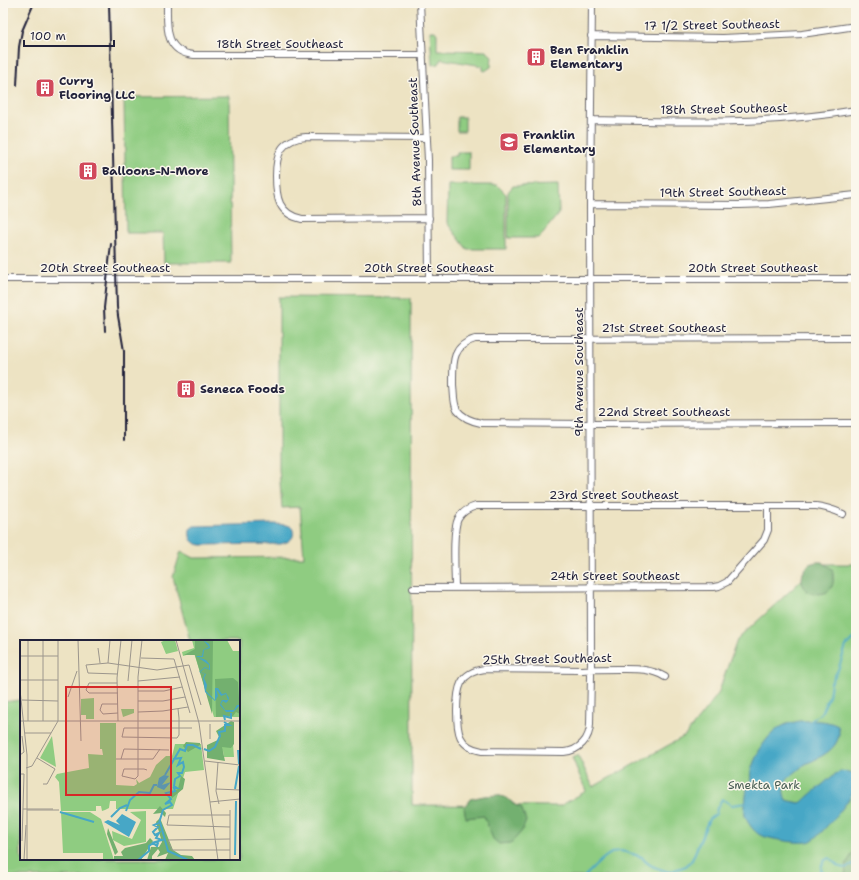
<svg xmlns="http://www.w3.org/2000/svg" width="859" height="880" viewBox="0 0 859 880" font-family="'Shantell Sans',sans-serif">
	<rect width="100%" height="100%" fill="#fbf7ec"/>
	<filter id="ink" filterUnits="userSpaceOnUse"><feTurbulence type="fractalNoise" baseFrequency=".025" numOctaves="2"/><feDisplacementMap in="SourceGraphic" scale="8" xChannelSelector="R" yChannelSelector="G"/><feConvolveMatrix kernelMatrix="1 2 1 2 8 2 1 2 1" color-interpolation-filters="sRGB"/></filter>
	<filter id="wash" filterUnits="userSpaceOnUse"><feTurbulence type="fractalNoise" baseFrequency=".012" numOctaves="4" result="noise"/><feDisplacementMap in="SourceGraphic" scale="16" xChannelSelector="R" yChannelSelector="G"/><feGaussianBlur stdDeviation="0.9" result="paint"/><feColorMatrix in="noise" values="0 0 0 0 0 0 0 0 0 0 0 0 0 0 0 0 0 1.4 0 .05"/><feComposite in="paint" operator="in"/></filter>
	<g filter="url(#wash)">
		<rect width="100%" height="100%" fill="#ede3c3"/>
		<path fill="#8fcc81" stroke="#58775e" d="M430,31H435L437,34V50H438L486,51L492,56L491,67L485,71L483,70V66L441,59L439,64L432,65Z
			M229,96L231,263H164L163,233H126L124,97Z
			M457,117H465V131H457Z
			M457,152H469V170H449V156H457Z
			M448,185H497L506,194V249H467L447,223Z
			M558,185L559,213L539,238H508V192L513,186Z
			M279,297L411,298L412,805L560,806L586,791L576,767L572,757L578,755L584,768L593,787L685,736L718,694L737,640L819,564H856V877H3V702L21,700V859H239V641H190L173,577L181,551L194,558L304,557L300,507L282,508L279,469Z"/>
		<path fill="#73b06f" stroke="#4a6955" d="M816,562H822L832,569C837,589 828,598 807,592L802,583L801,577L804,571L809,564Z
			M497,795L507,798L514,804L522,809L526,821L522,831L511,843L499,844L493,839L484,816L466,818L464,808L470,799L484,796Z
			M856,848V877H845L846,864Z"/>
		<path fill="#47a7c6" stroke="#346480" d="M275,524L287,525L292,527C296,538 291,541 281,544L201,545C191,543 189,539 190,529L194,526Z
			M799,721C813,721 825,719 838,726C843,742 829,753 816,759C813,761 810,762 807,763C804,765 800,768 797,771C786,779 780,786 786,800L799,803L802,802C808,796 815,790 822,785C834,775 839,767 855,774L856,775C856,778 856,781 856,784C854,795 837,816 829,824C824,829 817,838 811,841C802,845 769,839 760,835C754,832 747,822 745,816C744,810 746,795 747,789C748,787 749,785 750,783C751,779 750,775 751,771C756,753 768,731 787,724C791,723 795,722 799,721Z"/>
		<g fill="none" stroke-linecap="round" stroke-linejoin="round">
			<path stroke="#47a7c6" stroke-width="2" d="M811,721L821,713L829,696L831,683L838,670L846,646L856,637
				M584,877C593,869 608,850 620,851C628,852 635,855 642,857C647,866 660,869 669,872L686,866L692,860L709,819L716,814L717,808L722,799L732,805L746,803
				M828,877L821,870C822,863 823,860 829,858C833,860 834,862 836,864C843,871 851,867 856,861"/>
		</g>
	</g>
	<g filter="url(#ink)">
		<g fill="none" stroke-linecap="round" stroke-linejoin="round">
			<g stroke="#69666b" stroke-width="8">
				<path id="minor" d="M167,3C167,26 164,52 194,55H423
					M420,3L428,160L429,279
					M592,3L590,204L591,662V676L590,724C590,739 579,751 564,752L482,751C458,747 457,731 457,711C457,689 459,672 485,669L583,670C594,669 606,669 618,669C635,669 650,668 665,677
					M591,36L723,38L802,34L856,26
					M591,120C679,122 769,125 856,110
					M427,138L306,137C281,139 276,154 276,176C276,197 278,214 302,219L429,218
					M590,204L740,205L769,204L856,195
					M3,279H856
					M856,338L475,339C451,346 453,364 453,385C454,393 453,402 457,410C463,418 471,421 481,423L590,424L856,423
					M413,588L714,587L719,586L727,582L764,540L768,530V506
					M455,588C455,572 452,531 458,519C462,512 469,508 476,506H816C826,507 834,510 843,514"/>
			</g>
			<use href="#minor" stroke="#fff" stroke-width="6"/>
			<path stroke="#22223b" stroke-width="2" d="M109,3L117,307L118,316L124,351V440
				M17,85L19,47L22,31L34,3
				M105,331L104,308L111,244"/>
		</g>
	</g>
	<defs>
		<g id="building-square" transform="scale(1)"><rect x="-9" y="-9" width="18" height="18" rx="4" fill="#d1495b" stroke="#fbf7ec"/><path d="M-4-6H4V6H1V3H-1V6H-4ZM-2.5-4.3h1.7v1.8h-1.7ZM.8-4.3h1.7v1.8H.8ZM-2.5-1h1.7V.8h-1.7ZM.8-1h1.7V.8H.8Z" fill="#fff"/></g>
		<g id="school-square" transform="scale(1)"><rect x="-9" y="-9" width="18" height="18" rx="4" fill="#d1495b" stroke="#fbf7ec"/><path d="M0-5L7-2L0 1L-7-2ZM-4 1L0 2.5L4 1V4Q0 6-4 4Z" fill="#fff"/></g>
	</defs>
	<g fill-rule="evenodd">
		<use href="#building-square" x="536" y="57"/>
		<use href="#building-square" x="45" y="88"/>
		<use href="#school-square" x="509" y="142"/>
		<use href="#building-square" x="88" y="171"/>
		<use href="#building-square" x="186" y="389"/>
	</g>
	<g text-anchor="middle" stroke-width="3" stroke-linejoin="round" paint-order="stroke">
		<g font-size="12" fill="#22223b" stroke="#fbf7ec">
			<text transform="translate(712 25) rotate(-1)" y="4">17 1/2 Street Southeast</text>
			<text x="280" y="48">18th Street Southeast</text>
			<text transform="translate(724 109) rotate(-1)" y="4">18th Street Southeast</text>
			<text transform="translate(415 142) rotate(-92)" y="4">8th Avenue Southeast</text>
			<text transform="translate(723 192) rotate(-1)" y="4">19th Street Southeast</text>
			<text x="105" y="272">20th Street Southeast</text>
			<text x="429" y="272">20th Street Southeast</text>
			<text x="753" y="272">20th Street Southeast</text>
			<text x="664" y="332">21st Street Southeast</text>
			<text transform="translate(579 372) rotate(-90)" y="4">9th Avenue Southeast</text>
			<text x="664" y="416">22nd Street Southeast</text>
			<text x="614" y="499">23rd Street Southeast</text>
			<text x="615" y="580">24th Street Southeast</text>
			<text transform="translate(547 659) rotate(-1)" y="4">25th Street Southeast</text>
		</g>
		<g font-size="12" font-weight="bold" fill="#22223b" stroke="#fbf7ec" text-anchor="start">
			<text x="550" y="54">Ben Franklin<tspan x="550" dy="14">Elementary</tspan></text>
			<text x="59" y="85">Curry<tspan x="59" dy="14">Flooring LLC</tspan></text>
			<text x="523" y="139">Franklin<tspan x="523" dy="14">Elementary</tspan></text>
			<text x="102" y="175">Balloons-N-More</text>
			<text x="200" y="393">Seneca Foods</text>
		</g>
		<g font-size="12" fill="#485e54" stroke="#fbf7ec">
			<text x="764" y="789">Smekta Park</text>
		</g>
	</g>
	<g transform="translate(20 640)">
		<rect width="220" height="220" fill="#ede3c3"/>
		<path d="M146,0H155L158,11L146,14L141,2ZM172,0H207L213,11H220V77H194L174,13L163,16L162,12L174,8ZM74,58V79H66V75H61V59ZM101,69H114V73L103,77ZM80,83H96V145L114,146L117,144L116,139L119,143L130,137L136,125L146,116H152L155,104H181L184,130L165,132L153,169H96V161H90L89,168L85,170L82,171L81,166H76V171H41L39,142L35,137L37,134L69,128L68,114L83,115L82,109H80ZM212,89L214,117H204L203,111L199,110L198,100ZM32,96L36,127L20,118ZM126,171V202L104,206L93,200L92,191L112,199L121,180L110,172ZM41,172H70L81,179L94,220H83V213H43Z" fill="#8fcc81"/>
		<path d="M175,0H193L192,74L175,15H164L175,9ZM213,38L218,42L220,74L216,72L213,76L196,77L195,39ZM211,81L214,82V104L211,108L202,107L205,121L187,118V105L200,99L196,91ZM166,102L180,103V105L168,112L163,106ZM161,136L165,139L163,149L152,158L149,153L158,149ZM140,166L146,173L145,177L141,173L133,174ZM140,178L153,210L161,215L172,216L175,220H145L148,213L137,217L140,212L138,209L132,216V220H127L131,207H139L142,202L136,182ZM88,188L98,212L95,215L87,194ZM130,198L133,201L121,220H94V216H103L101,212L105,208L126,203Z" fill="#73b06f"/>
		<path d="M183,0L189,4L190,8L184,10L183,17H177L186,20L190,25V30L185,28L180,32L186,34L184,38L187,45L186,51L195,60V48H198L202,54L206,53L209,58L208,61L206,63L203,61L201,64L205,70H214L217,65H220L213,72H206L200,65L202,60H208L206,54L201,56L196,49L198,56L195,61L185,52L183,38L185,34L179,32L185,27L189,29V25L176,16H182L183,10L189,7ZM144,135L149,136L142,145L151,142L144,150L137,147L139,138ZM102,174L116,182L109,197L84,182L88,180L100,185L96,181Z" fill="#47a7c6"/>
		<path fill="none" stroke="#47a7c6" stroke-width="2" d="M205,80L204,76L211,78V73M184,109L189,111L195,107L200,96L199,92L205,91V85H209L204,82M218,110L219,124M145,135L160,109L165,111L167,105H173L181,109M215,149L219,126M106,171L110,160L119,152L130,153L134,145H137M40,172L74,182M91,177L100,168L107,165M140,182L148,211L168,220M215,215L216,161M118,220L129,211V206L133,203L137,206L138,203L135,202L142,200L136,198L139,193L135,195L133,192L138,187L134,185L139,183L143,170L152,165L150,162L145,164L151,159L146,153L155,151L154,148H157L154,146L155,139L160,136L158,133H162L164,127L163,122L158,125L161,118L153,119"/>
		<path fill="none" stroke="#9c968d" stroke-width="1" d="M8,0V81M23,0V81M58,0L61,101M122,0L118,37V136L115,139L102,136L104,129H124L127,130M156,0L179,83L198,220M78,8L80,23M0,16H38M121,18L154,19L170,73M88,23L90,0M97,34L68,33L66,25L88,23L137,30L169,25L181,65M0,40H38M108,41L112,0M118,41L160,37M97,43H69L66,50L69,53H98M0,50L7,115V220M118,51H144L162,47M48,57L57,31M2,60L38,61M118,61H143L165,57M98,64H82L80,70L83,74L98,73M158,69L159,78V95L157,98L102,97L104,88H172M118,72L143,71L168,67M0,81H220M98,81L97,38L101,0M190,84V99M5,93H31M0,115L4,112L2,96M17,118L35,129L27,144H23M96,119H133L140,109M101,119L104,109L149,110M185,121L220,125M198,122L196,151L199,164M6,128L12,126L38,81V0M0,134H4L2,201M196,149L220,150M190,162L220,159M3,169H33M7,170H39M210,170V220M210,175H149L147,185L210,187M210,199L148,200L152,210H210M4,220L6,185"/>
		<path fill="#d62828" fill-opacity="0.15" stroke="#d62828" stroke-width="2" d="M46,47H151V155H46Z"/>
		<rect width="220" height="220" fill="none" stroke="#22223b" stroke-width="2"/>
	</g>
	<rect width="859" height="880" fill="none" stroke="#fbf7ec" stroke-width="16"/>
	<path d="M24 40v6h90v-6" fill="none" stroke="#22223b" stroke-width="2"/>
	<text x="30" y="40" font-size="12" fill="#22223b" stroke="#fbf7ec" stroke-width="3" paint-order="stroke">100 m</text>
</svg>
